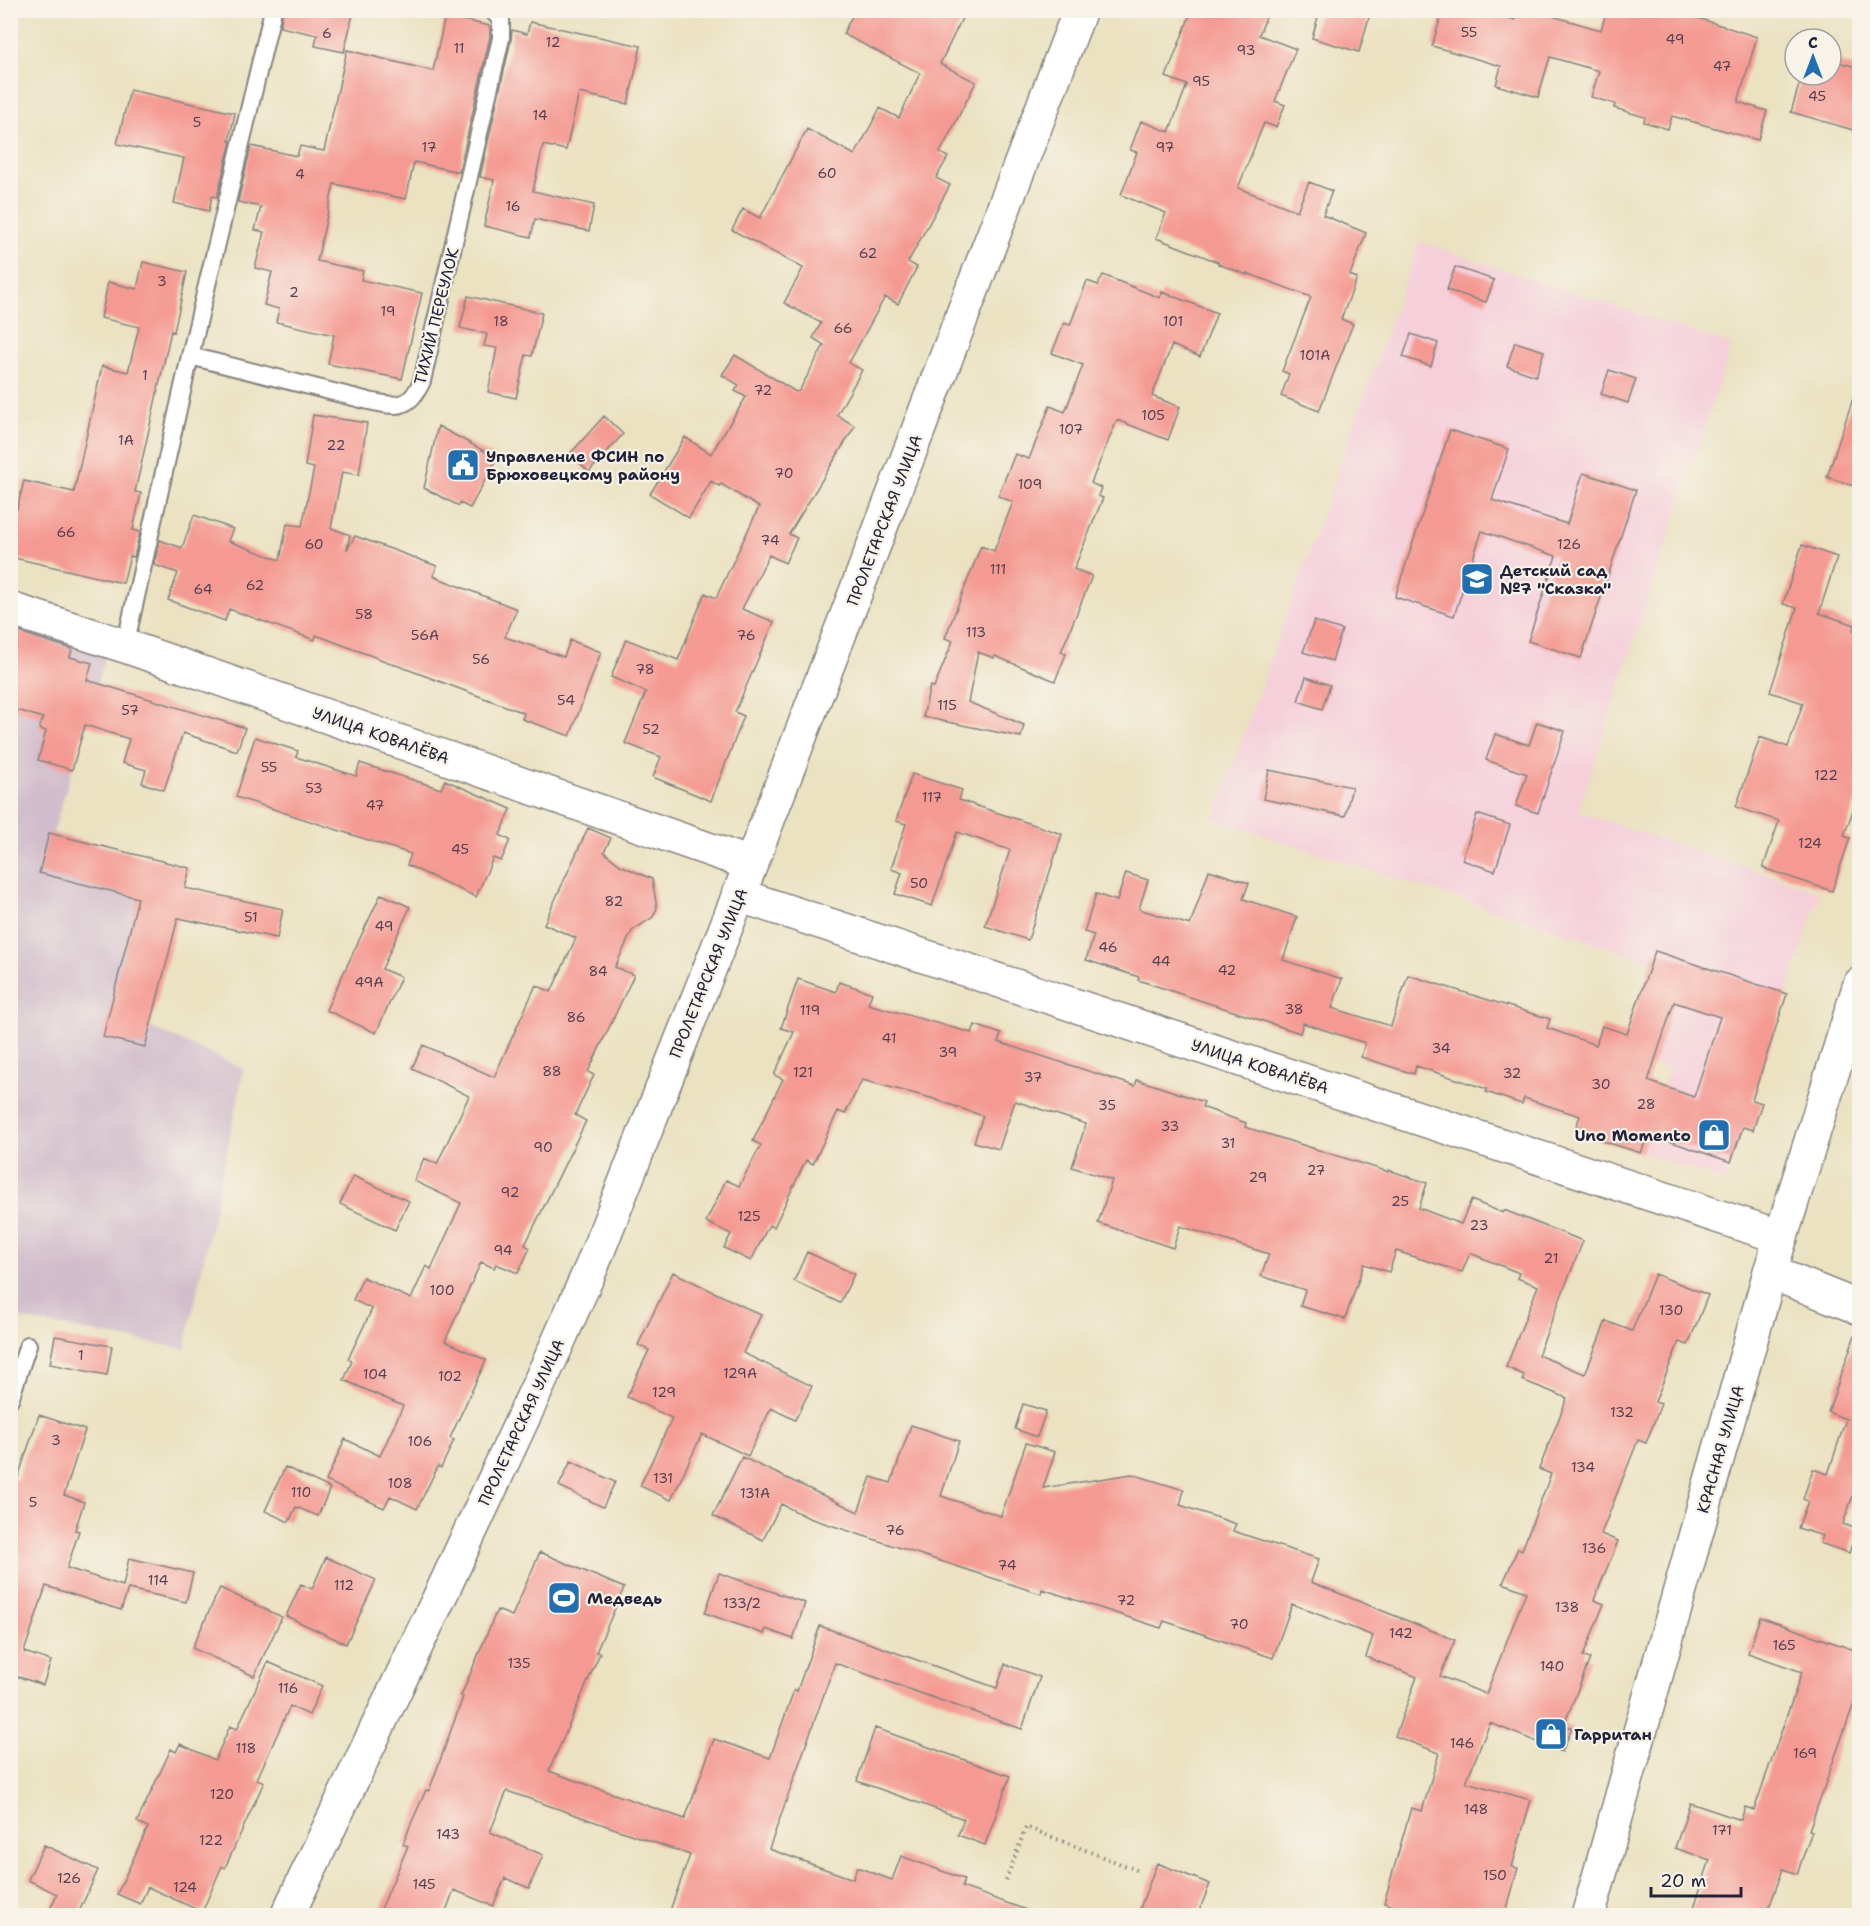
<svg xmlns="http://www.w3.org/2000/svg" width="1870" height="1926" viewBox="0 0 1870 1926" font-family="'Shantell Sans',sans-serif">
	<rect width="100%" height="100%" fill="#f7f3e8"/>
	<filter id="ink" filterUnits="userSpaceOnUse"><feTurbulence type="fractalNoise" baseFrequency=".0167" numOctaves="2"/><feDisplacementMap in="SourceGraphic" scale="12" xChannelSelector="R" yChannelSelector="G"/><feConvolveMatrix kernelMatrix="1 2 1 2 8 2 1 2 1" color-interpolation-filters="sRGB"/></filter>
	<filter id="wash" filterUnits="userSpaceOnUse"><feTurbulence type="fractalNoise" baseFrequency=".008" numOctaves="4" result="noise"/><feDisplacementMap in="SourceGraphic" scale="24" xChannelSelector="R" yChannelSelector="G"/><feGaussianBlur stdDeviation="1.35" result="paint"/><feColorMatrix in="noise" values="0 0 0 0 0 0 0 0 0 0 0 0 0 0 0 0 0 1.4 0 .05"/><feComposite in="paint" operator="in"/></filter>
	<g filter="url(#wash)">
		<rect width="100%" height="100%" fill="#eae2c1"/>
		<path fill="#f5cfda" d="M1419,242L1732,345L1578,812L1820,892L1752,1099L1762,1103L1753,1130L1743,1127L1725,1181L1641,1153L1669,1069L1621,1053L1651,961L1214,819Z"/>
		<path fill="#d1bdcb" d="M10,626L106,655L53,833L190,868L150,1027L244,1069L185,1349L11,1317Z"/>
		<g id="blocks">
			<path fill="#f49a92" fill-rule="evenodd" d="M283,10H354L344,52L315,46L317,35L280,27Z
				M855,10H966L940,64L976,82L940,153L948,157L936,178L950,185L908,262L917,267L898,304L885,297L849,363L862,370L837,415L855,426L789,534L797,538L785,563L769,555L742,609L774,622L735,712L744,716L711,801L653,777L661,757L625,743L646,692L611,677L626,639L678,660L705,593L716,598L759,507L721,484L719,486L711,481L689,518L650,494L685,437L711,454L746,397L735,391L739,385L722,375L735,355L796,392L799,391L824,345L813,338L821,323L784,303L803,268L732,230L743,209L760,218L807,129L855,155L880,108L899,118L920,73L843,34Z
				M1192,10H1269L1259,35L1296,49L1275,101L1285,105L1276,127L1264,123L1238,188L1297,211L1309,182L1332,191L1323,215L1366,233L1350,275L1357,278L1341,319L1353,324L1319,411L1281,396L1289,374L1282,371L1311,297L1247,273V275L1218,264V262L1156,238L1166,213L1121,195L1137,152L1130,150L1141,121L1169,132L1187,85L1166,77Z
				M1320,10H1357L1370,14L1359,52L1312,38Z
				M1443,10H1481L1515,20L1518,10H1546L1545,14L1601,30L1607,10H1673L1757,37L1738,102L1767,111L1758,140L1672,116L1668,129L1644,122L1645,117L1614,108L1615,104L1591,97L1599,71L1550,57L1538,97L1496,85L1501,66L1432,46Z
				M445,16L490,26V37L459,172L414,162L406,199L334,184L317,261L363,271L361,280L422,293L402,379L328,364L334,335L276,322L279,309L264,305L272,272L255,268L264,232L255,230L261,207L238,202L251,146L297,156L300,146L324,151L347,50L433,71Z
				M530,22L641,46L628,104L579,93L566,150L543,145L533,191L594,205L589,231L535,219L531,237L484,226L494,180L480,177L511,40L512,30L527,34Z
				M1831,60L1860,68V132L1791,112L1801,78L1811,81L1813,75H1831Z
				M130,90L235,113L229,141H231L217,197L212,196L209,211L174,203L184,158L117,144Z
				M143,262L187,272L174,332L171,331L135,492L141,493L133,530L140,532L134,557L130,556L123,583L10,557V508L17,509L24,481L74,492L102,366L128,372L139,327L101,318L108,282L137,289Z
				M1455,267L1494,280L1486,302L1447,290Z
				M1103,275L1160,298L1162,292L1217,313L1200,357L1172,345L1152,396L1180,407L1168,440L1117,420L1091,483L1101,488L1098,496L1103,498L1074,569L1092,576L1061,652L1066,654L1055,681L995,656L994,658L978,652L968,702L1024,725L1021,737L923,717L930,686L934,687L953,641L945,638L981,546L994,551L1013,502L998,496L1015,454L1029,459L1050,406L1065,412L1083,365L1052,353L1064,323L1070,325L1087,281L1098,285Z
				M468,296L542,313L532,356L526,355L516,398L488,392L497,348L484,346L487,334L460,328Z
				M1411,334L1438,343L1431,366L1403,357Z
				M1515,342L1544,351L1536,376L1507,366Z
				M1609,370L1636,379L1628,403L1601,394Z
				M1855,392L1860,393V488L1827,477Z
				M313,415L367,423L359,475L342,472L331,528L350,535L347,550L355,536L437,566L433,576L517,609L505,637L564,657L570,640L601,652L570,736L522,719L524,713L316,635L315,640L229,609L225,621L168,600L178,573L154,565L160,540L182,548L194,515L233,529L228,541L280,560L287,524L302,526L314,468L305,466Z
				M604,416L623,434L589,472L570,454Z
				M438,426L497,458L470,508L460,503L459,506L424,488Z
				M1450,430L1509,449L1492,500L1567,524L1583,473L1636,490L1581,658L1528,641L1556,556L1482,531L1454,616L1395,597Z
				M1802,545L1837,557L1819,613L1855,625L1853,630L1860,632V790L1844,836L1850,838L1832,891L1763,868L1779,821L1736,807L1760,737L1788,747L1803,703L1770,692L1797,608L1783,604Z
				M1314,621L1342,630L1332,661L1303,652Z
				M10,629L72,649L70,657L92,663L87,680L245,728L237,751L183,733L164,790L142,783L146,770L122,763L129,739L85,725L72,770L38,760L46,731L39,729L43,718L10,708Z
				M1306,677L1330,685L1322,709L1298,701Z
				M1537,722L1565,731L1538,813L1516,806L1527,774L1486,760L1495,734L1529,745Z
				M255,737L298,751L296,757L356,776L360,763L441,789L445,780L511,809L500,835L510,840L501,861L493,858L476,897L407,865L411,854L236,797Z
				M1269,770L1352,787L1345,816L1263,799Z
				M912,774L962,790L959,800L1062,834L1028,940L985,926L1010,850L957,832L932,906L895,894L902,873L891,869L906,824L896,821Z
				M1477,814L1510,825L1495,871L1462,860Z
				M588,828L611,838L604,852L620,865L652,879L657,908L653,917L632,931L615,967L634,975L588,1072L594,1075L575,1115L586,1121L525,1245L530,1248L518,1273L496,1264L494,1268L481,1262L445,1341L486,1360L450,1438L454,1440L441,1468L438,1466L417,1509L390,1496L384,1508L326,1481L345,1439L380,1456L403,1406L344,1380L352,1361L348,1359L372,1309L353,1300L363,1277L411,1299L426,1266L431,1269L461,1203L414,1181L424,1158L437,1164L469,1096L412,1068L423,1045L494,1077L536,985L551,992L576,938L544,924Z
				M49,833L190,868L185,888L283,909L277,938L178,918L145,1047L103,1037L138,898L39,873Z
				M1209,870L1249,883L1243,899L1297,917L1283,960L1342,979L1332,1008L1391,1026L1408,975L1550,1019L1547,1028L1596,1045L1602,1026L1627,1034L1655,951L1787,994L1752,1100L1762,1103L1753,1130L1743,1127L1731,1162L1648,1134L1641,1153L1574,1132L1580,1116L1524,1098L1522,1104L1486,1092L1487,1089L1416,1066L1414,1074L1361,1057L1365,1043L1303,1023L1300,1033L1138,980L1139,977L1086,960L1094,935L1084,932L1096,894L1117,901L1126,873L1148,880L1139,909L1190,925ZM1674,1002L1720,1017L1694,1097L1648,1081Z
				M381,894L410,907L382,969L401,977L376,1033L326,1010Z
				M798,979L836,992L839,982L872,993L868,1004L972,1033L975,1025L1001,1034L998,1042L1135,1086L1137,1080L1157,1086L1204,1102L1202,1107L1246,1123L1245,1127L1389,1172V1170L1427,1183L1419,1208L1461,1224L1471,1200L1503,1213L1504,1210L1583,1241L1538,1355L1585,1374L1606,1321L1632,1331L1655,1274L1708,1295L1688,1345L1679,1342L1655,1402L1661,1404L1646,1443L1638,1440L1601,1534L1618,1541L1594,1600L1604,1604L1583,1656L1590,1659L1564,1725L1572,1728L1562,1752L1490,1723L1466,1782L1531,1800L1512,1867L1518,1868L1505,1916H1398L1400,1908L1384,1903L1411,1808L1422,1811L1439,1753L1395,1736L1417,1677L1366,1657L1373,1636L1292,1604L1273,1658L1164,1621L1161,1628L1042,1589L1041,1594L809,1518L781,1504L763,1540L713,1516L742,1457L858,1512L871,1477L891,1483L911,1425L959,1441L941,1496L1001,1516L1026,1443L1055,1452L1043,1488L1132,1474L1184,1490L1180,1505L1236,1524L1233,1531L1319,1559L1311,1582L1455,1640L1440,1676L1486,1694L1526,1592L1503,1583L1518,1548L1522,1550L1551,1474L1539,1469L1567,1398L1522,1380L1524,1375L1506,1367L1538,1286L1517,1278L1519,1273L1470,1253L1462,1272L1396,1251L1389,1272L1364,1264L1345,1319L1300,1306L1305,1290L1261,1276L1269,1254L1180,1226L1173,1248L1098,1223L1112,1180L1072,1167L1086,1124L1015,1101L999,1149L974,1142L983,1116L931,1098L862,1080L845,1114L838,1111L813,1164L806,1160L774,1227L769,1225L751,1261L724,1248L731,1234L706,1222L726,1180L739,1186L761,1145L753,1141L783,1079L774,1075L794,1032L781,1028Z
				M353,1176L409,1201L395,1230L340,1204Z
				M807,1252L854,1274L840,1303L794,1281Z
				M673,1272L761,1315L743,1353L812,1386L795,1420L771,1408L748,1456L702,1434L671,1500L640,1486L672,1418L627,1397L649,1350L638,1345Z
				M1856,1332L1860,1333V1475L1843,1524L1857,1529L1849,1553L1820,1543L1823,1536L1798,1528L1808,1501L1803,1499L1813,1469L1828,1474L1846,1419L1828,1412Z
				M55,1336L112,1346L107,1375L50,1364Z
				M1023,1404L1046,1411L1037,1437L1015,1429Z
				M39,1415L85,1430L64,1495L84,1502L75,1530L79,1531L67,1568L123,1586L129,1558L193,1573L186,1602L128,1589L121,1610L46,1586L24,1652L51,1661L43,1685L16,1676L15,1678H10V1478L17,1480Z
				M571,1461L615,1482L603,1507L559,1486Z
				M285,1467L330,1488L318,1516L296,1507L289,1522L265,1511Z
				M540,1552L624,1588L596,1652L600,1653L549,1771L685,1819L714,1739L770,1758L794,1690L797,1691L820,1626L997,1688L1005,1664L1040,1677L1022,1729L835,1663L769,1849L853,1879L857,1867L892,1880L901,1856L964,1879L962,1887L1032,1912L1031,1916H668L690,1855L507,1791L490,1832L543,1855L529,1888L505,1878L493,1906L454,1890L444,1916H378L408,1846L403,1844L411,1824L426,1790L429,1791L463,1697L461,1696L497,1610L512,1616Z
				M326,1557L376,1580L346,1644L286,1616L301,1584L312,1589Z
				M719,1573L805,1603L793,1639L766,1629L764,1634L705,1613Z
				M220,1588L282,1617L254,1676L192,1648Z
				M1760,1617L1860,1652V1686L1809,1830L1812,1831L1797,1874L1783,1869L1766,1916H1691L1710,1860L1675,1848L1690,1803L1741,1820L1745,1807L1754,1810L1802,1672L1748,1653Z
				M268,1662L322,1686L309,1715L290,1706L257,1779L264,1782L225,1868L222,1866L202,1912L148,1887L140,1904L117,1894L148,1827L137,1822L171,1749L176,1752L180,1744L215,1760L230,1726L237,1729Z
				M875,1728L1010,1776L985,1845L958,1835L964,1819L857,1781Z
				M44,1845L98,1870L77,1916H47L57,1894L28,1880Z
				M1157,1863L1210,1884L1197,1916H1137Z"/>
		</g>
	</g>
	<g filter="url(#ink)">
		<use href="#blocks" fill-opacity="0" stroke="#86827e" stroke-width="1.5"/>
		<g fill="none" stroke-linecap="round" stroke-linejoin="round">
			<g stroke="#86827e" stroke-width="20">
				<path id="service" d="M190,356L369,401C397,407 409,410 422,381L501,38V20L492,10
					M125,646L190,356L273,10
					M10,1399L28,1345"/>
			</g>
			<g stroke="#86827e" stroke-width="36">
				<path id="minor" d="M10,609L125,646L751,864
					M738,895L1781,1237
					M1770,1272L1860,1308
					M287,1916L443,1590L551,1358L592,1266L751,864L1080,10"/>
			</g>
			<g stroke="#86827e" stroke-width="36">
				<path id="tertiary" d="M1588,1916L1770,1272L1860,984"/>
			</g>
			<path stroke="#86827e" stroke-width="4" stroke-dasharray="1.5 4.5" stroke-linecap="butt" d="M1006,1880L1026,1827L1139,1871"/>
			<use href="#service" stroke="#fff" stroke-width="16"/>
			<use href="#minor" stroke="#fff" stroke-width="33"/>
			<use href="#tertiary" stroke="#fff" stroke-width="33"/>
		</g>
	</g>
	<defs>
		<g id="civic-square" transform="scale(1.725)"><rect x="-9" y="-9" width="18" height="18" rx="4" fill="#1f6fb2" stroke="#f7f3e8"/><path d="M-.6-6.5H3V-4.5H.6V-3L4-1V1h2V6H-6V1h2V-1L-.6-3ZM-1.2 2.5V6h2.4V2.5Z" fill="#fff"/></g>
		<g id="school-square" transform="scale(1.725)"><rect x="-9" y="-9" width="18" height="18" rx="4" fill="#1f6fb2" stroke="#f7f3e8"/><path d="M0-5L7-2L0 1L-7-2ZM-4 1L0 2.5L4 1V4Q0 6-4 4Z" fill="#fff"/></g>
		<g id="shop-square" transform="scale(1.725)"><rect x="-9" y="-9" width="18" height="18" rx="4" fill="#1f6fb2" stroke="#f7f3e8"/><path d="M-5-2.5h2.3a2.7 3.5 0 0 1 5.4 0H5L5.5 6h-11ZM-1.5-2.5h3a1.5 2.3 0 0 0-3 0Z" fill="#fff"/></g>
		<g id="stadium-square" transform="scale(1.725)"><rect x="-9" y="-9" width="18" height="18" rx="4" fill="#1f6fb2" stroke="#f7f3e8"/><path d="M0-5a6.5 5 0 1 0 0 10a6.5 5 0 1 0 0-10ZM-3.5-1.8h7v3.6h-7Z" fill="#fff"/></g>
	</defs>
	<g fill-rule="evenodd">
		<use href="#civic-square" x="463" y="465"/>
		<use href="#school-square" x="1477" y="579"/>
		<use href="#shop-square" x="1714" y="1135"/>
		<use href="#stadium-square" x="564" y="1598"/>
		<use href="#shop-square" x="1551" y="1734"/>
	</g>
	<g text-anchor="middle" stroke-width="4.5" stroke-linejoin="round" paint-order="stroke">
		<g font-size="14" fill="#564051">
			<text x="1469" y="37">55</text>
			<text x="327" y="38">6</text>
			<text x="1675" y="44">49</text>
			<text x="553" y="47">12</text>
			<text x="459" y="53">11</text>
			<text x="1246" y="55">93</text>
			<text x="1722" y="71">47</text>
			<text x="1201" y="86">95</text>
			<text x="1817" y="101">45</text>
			<text x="540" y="120">14</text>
			<text x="197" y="127">5</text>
			<text x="429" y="152">17</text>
			<text x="1165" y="152">97</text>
			<text x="827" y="178">60</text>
			<text x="300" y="179">4</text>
			<text x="513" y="211">16</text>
			<text x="868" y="258">62</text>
			<text x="162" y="286">3</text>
			<text x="294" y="297">2</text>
			<text x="388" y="316">19</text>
			<text x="501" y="326">18</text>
			<text x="1173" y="326">101</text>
			<text x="843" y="333">66</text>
			<text x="1315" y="360">101А</text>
			<text x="145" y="380">1</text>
			<text x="763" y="395">72</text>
			<text x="1153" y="420">105</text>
			<text x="1071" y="434">107</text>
			<text x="126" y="445">1А</text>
			<text x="336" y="450">22</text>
			<text x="784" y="478">70</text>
			<text x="1030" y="489">109</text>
			<text x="66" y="537">66</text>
			<text x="770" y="545">74</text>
			<text x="314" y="549">60</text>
			<text x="1569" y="549">126</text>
			<text x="998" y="574">111</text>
			<text x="255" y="590">62</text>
			<text x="203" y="594">64</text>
			<text x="364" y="619">58</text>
			<text x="976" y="637">113</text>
			<text x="425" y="640">56А</text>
			<text x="746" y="640">76</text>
			<text x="481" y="664">56</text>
			<text x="645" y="674">78</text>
			<text x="566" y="705">54</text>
			<text x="947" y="710">115</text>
			<text x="130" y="715">57</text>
			<text x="651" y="734">52</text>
			<text x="269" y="772">55</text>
			<text x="1826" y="780">122</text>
			<text x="314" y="793">53</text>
			<text x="932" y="802">117</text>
			<text x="375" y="810">47</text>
			<text x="1810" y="848">124</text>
			<text x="460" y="854">45</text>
			<text x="919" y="888">50</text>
			<text x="614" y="906">82</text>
			<text x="251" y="922">51</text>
			<text x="384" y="931">49</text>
			<text x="1108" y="952">46</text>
			<text x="1161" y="966">44</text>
			<text x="1227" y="975">42</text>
			<text x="598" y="976">84</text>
			<text x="369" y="987">49А</text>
			<text x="1294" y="1014">38</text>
			<text x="810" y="1015">119</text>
			<text x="576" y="1022">86</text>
			<text x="889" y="1043">41</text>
			<text x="1441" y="1053">34</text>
			<text x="948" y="1057">39</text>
			<text x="552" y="1076">88</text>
			<text x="803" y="1077">121</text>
			<text x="1512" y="1078">32</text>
			<text x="1033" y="1082">37</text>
			<text x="1601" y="1089">30</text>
			<text x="1646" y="1109">28</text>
			<text x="1107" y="1110">35</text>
			<text x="1170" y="1131">33</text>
			<text x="1228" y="1148">31</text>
			<text x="543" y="1152">90</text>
			<text x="1316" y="1175">27</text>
			<text x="1258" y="1182">29</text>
			<text x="510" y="1197">92</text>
			<text x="1400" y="1206">25</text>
			<text x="749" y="1221">125</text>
			<text x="1479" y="1230">23</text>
			<text x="503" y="1255">94</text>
			<text x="1551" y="1263">21</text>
			<text x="442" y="1295">100</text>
			<text x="1671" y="1315">130</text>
			<text x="81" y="1360">1</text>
			<text x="740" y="1378">129А</text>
			<text x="375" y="1379">104</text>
			<text x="450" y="1381">102</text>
			<text x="664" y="1397">129</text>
			<text x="1622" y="1417">132</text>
			<text x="56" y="1445">3</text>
			<text x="420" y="1446">106</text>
			<text x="1583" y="1472">134</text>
			<text x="663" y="1483">131</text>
			<text x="400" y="1488">108</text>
			<text x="301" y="1497">110</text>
			<text x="755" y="1498">131А</text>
			<text x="33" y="1507">5</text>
			<text x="895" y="1535">76</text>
			<text x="1594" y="1553">136</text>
			<text x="1007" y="1570">74</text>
			<text x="158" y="1585">114</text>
			<text x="344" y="1590">112</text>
			<text x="1126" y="1605">72</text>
			<text x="742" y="1608">133/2</text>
			<text x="1567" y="1612">138</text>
			<text x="1239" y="1629">70</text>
			<text x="1401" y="1638">142</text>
			<text x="1784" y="1650">165</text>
			<text x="519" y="1668">135</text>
			<text x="1552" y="1671">140</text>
			<text x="288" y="1693">116</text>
			<text x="1462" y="1748">146</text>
			<text x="246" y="1753">118</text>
			<text x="1805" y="1758">169</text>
			<text x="222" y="1799">120</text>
			<text x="1476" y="1814">148</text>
			<text x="1722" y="1835">171</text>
			<text x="448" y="1839">143</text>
			<text x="211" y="1845">122</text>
			<text x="1495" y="1880">150</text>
			<text x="69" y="1883">126</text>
			<text x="424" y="1889">145</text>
			<text x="185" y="1892">124</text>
		</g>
		<g font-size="16" fill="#22223b" stroke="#f7f3e8">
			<text transform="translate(436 316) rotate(-76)" y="6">ТИХИЙ ПЕРЕУЛОК</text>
			<text transform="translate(884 520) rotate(-69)" y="6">ПРОЛЕТАРСКАЯ УЛИЦА</text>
			<text transform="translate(381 735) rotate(19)" y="6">УЛИЦА КОВАЛЁВА</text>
			<text transform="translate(708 973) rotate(-68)" y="6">ПРОЛЕТАРСКАЯ УЛИЦА</text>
			<text transform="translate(1260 1066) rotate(18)" y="6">УЛИЦА КОВАЛЁВА</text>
			<text transform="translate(521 1422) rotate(-65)" y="6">ПРОЛЕТАРСКАЯ УЛИЦА</text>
			<text transform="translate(1720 1449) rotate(-74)" y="6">КРАСНАЯ УЛИЦА</text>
		</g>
		<g font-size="16" font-weight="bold" fill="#22223b" stroke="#f7f3e8" text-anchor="start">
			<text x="486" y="462">Управление ФСИН по<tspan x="486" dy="18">Брюховецкому району</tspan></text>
			<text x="1500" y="576">Детский сад<tspan x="1500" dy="18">№7 "Сказка"</tspan></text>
			<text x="1691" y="1141" text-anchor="end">Uno Momento</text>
			<text x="587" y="1604">Медведь</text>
			<text x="1574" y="1740">Гарритан</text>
		</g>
	</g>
	<rect width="1870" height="1926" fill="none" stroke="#f7f3e8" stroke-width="36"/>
	<g transform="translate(1813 57)"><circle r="28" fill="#f7f3e8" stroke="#a29fa3" stroke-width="1.5"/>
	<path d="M0-4.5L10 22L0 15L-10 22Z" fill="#1f6fb2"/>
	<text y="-9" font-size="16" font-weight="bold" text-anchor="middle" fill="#22223b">С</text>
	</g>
	<path d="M1651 1887v9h90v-9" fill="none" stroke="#22223b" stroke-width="3"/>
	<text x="1660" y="1887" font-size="18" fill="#22223b" stroke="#f7f3e8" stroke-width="4.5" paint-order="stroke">20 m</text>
</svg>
